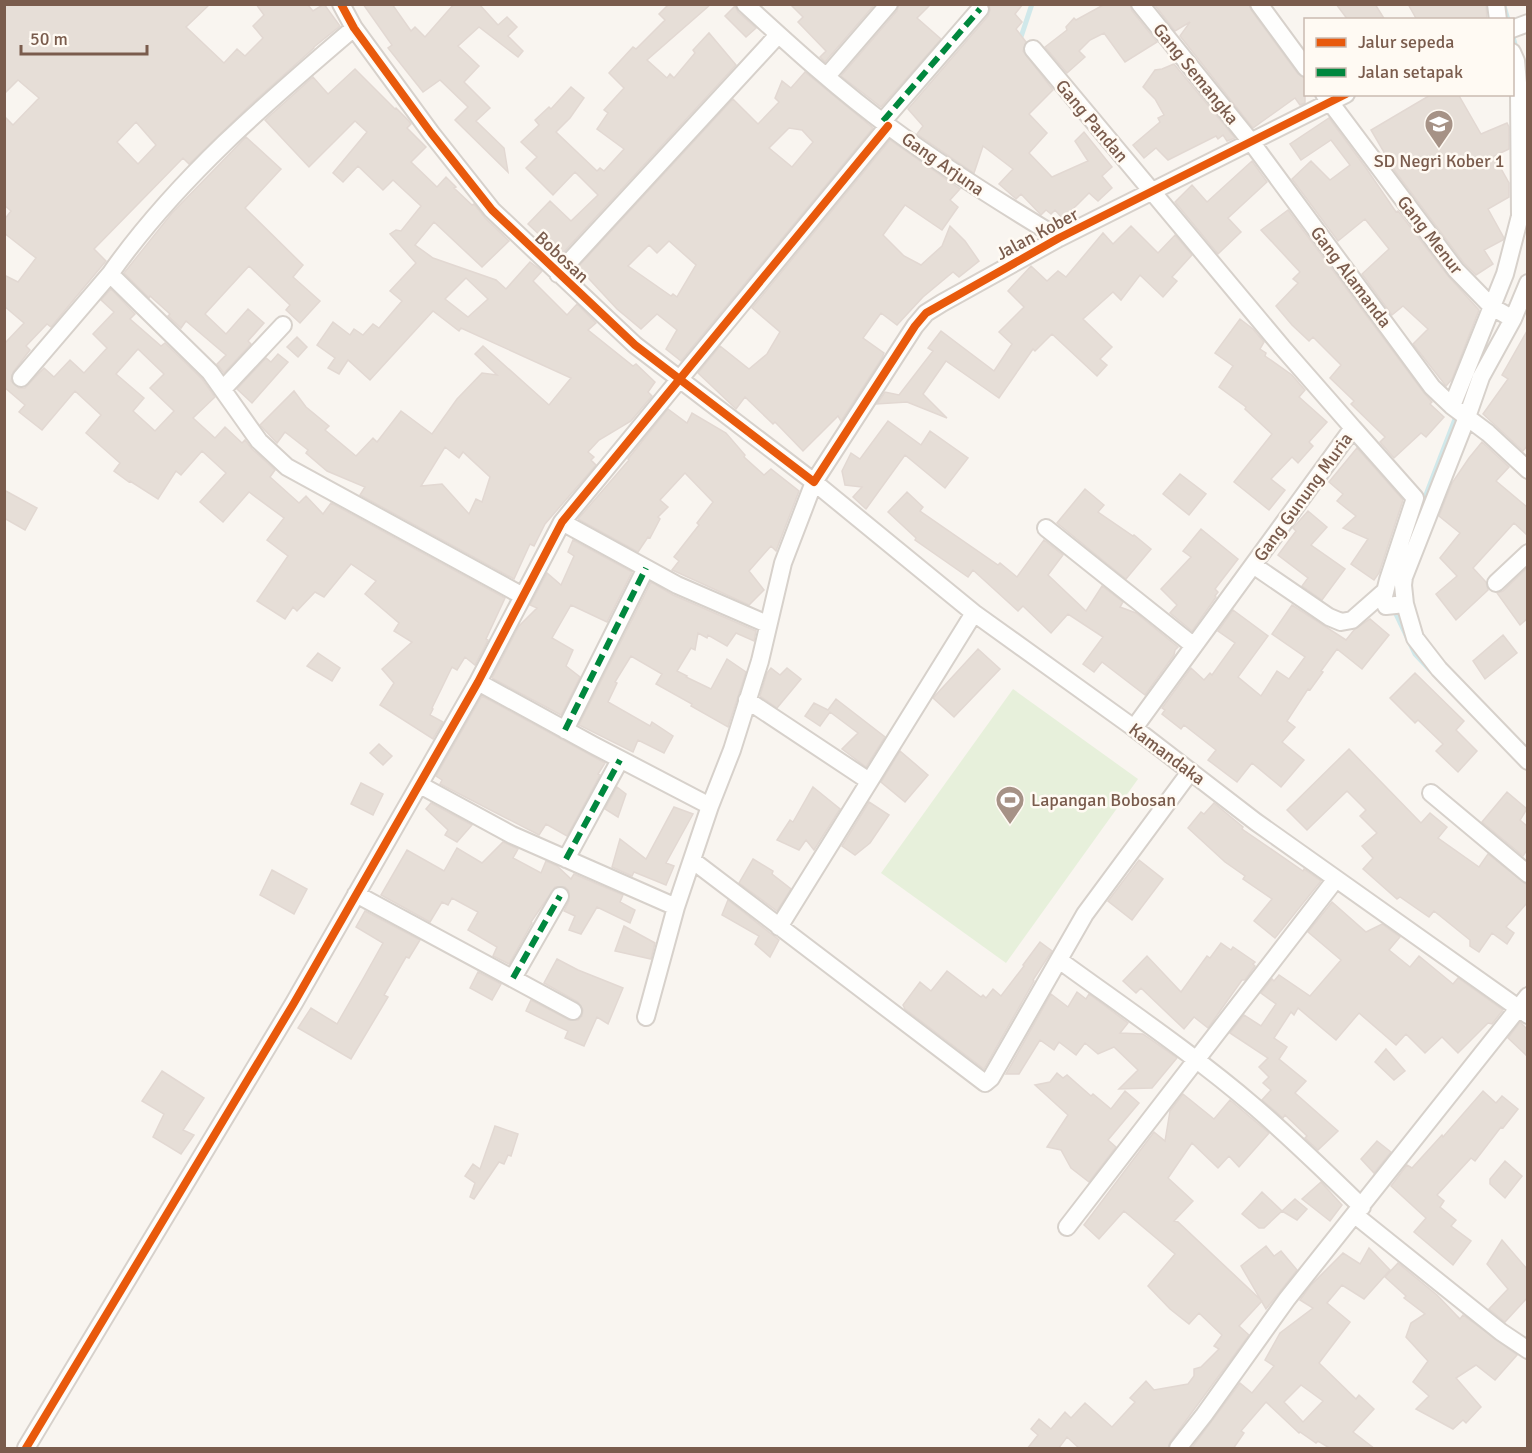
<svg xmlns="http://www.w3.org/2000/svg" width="1532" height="1453" viewBox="0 0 1532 1453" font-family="Signika,sans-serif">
	<rect width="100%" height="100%" fill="#f9f5f0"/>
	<path fill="#e7f0db" d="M1013,689L1138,779L1006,963L881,873Z"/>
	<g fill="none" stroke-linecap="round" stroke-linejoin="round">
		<path stroke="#d0e8ea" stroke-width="5" d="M1504,6L1508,20
			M1512,33L1517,52
			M1020,40L1032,4
			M1414,526L1457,414
			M1396,586L1395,612L1415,654L1431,671"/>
	</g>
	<path fill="#e6ded7" stroke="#e2d8d2" stroke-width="1.5" fill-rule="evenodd" d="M4,4H210L186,27L224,63L237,49L245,56L263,38L253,26L264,15L256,4H307L313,11L324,4L340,26L314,47V48L249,106L189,164L183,158L94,249L106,261L51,327L47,324L26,346L30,350L13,372L11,381L19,388H25L44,368L54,377L70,360L84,373L107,348L93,334L114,312L101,300L111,289L135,314L130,319L161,346L165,343L202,379L215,397L193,418L215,438L225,427L242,443L245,440L252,449L275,470L270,477L299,503L306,496L323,514L331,503L505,598L486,639L488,640L475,665L465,657L457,670L452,667L432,708L433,709L430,715L443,722L433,739L380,705L394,683L382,669L412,642L394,631L399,623L365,594L376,581L351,564L324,597L315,592L297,611L293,607L285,619L257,601L288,556L267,540L284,518L249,492L223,522L200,502L226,473L202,451L181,475L176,471L158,499L130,481L129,482L114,471L120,463L86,433L101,415L75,391L42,430L19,412L25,405L4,387V344L24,323L4,306V275L18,282L36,258L4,233V220L11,211L4,205V116L13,125L39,98L18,80L4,94ZM136,122L156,145L138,164L117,142ZM138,349L164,374L150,388L174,411L155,431L133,411L144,398L116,374Z
		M363,4H392L411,31L415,27L425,37L454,4H479L498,25L507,17L517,27L508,36L523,51L518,57L479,27L458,46L479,66L464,82L490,108L476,121L504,148L508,172L455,120L468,107L440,80L423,92L388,48L392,45Z
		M669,4H711L647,60L667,78L670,74L674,78L695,53L693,50L709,33L736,65L561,255L528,224L550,201L571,221L598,195L575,172L553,195L526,168L537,157L521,142L539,125L535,120L549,107L551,109L571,87L584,98L570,118L556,132L597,171L600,168L604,171L624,149L597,129L608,113L604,110L624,88L609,73L633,47L636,49L665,20L659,14Z
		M790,4H875L825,62L820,57L826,51L798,22L803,17Z
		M899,4H931L917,18L941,39L881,107L841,76L897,11Z
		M989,4H1023L1015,14L1022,22L1016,29L1026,42L1023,51L1053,90L1029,114L1047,133L1029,153L1052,177L1088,161L1075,141L1084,132L1112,167L1102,176L1112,188L1098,201L1089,193L1063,219L1055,210L1051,214L1046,210L1041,215L1021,194L1016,199L1015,198L999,184L1013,169L983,146L974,173L917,134L923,126L908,109L988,16L990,10Z
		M1105,4H1130L1132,11L1157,42L1125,62L1104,33L1090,40L1079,51L1085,57L1067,73L1045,47L1067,30L1066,27L1074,18L1076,20Z
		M1154,4H1249L1251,10L1298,74L1305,78V103L1300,105L1295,98L1253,128L1180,36L1190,22L1175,31Z
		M1336,4H1375L1385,20H1348Z
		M1408,4H1486L1487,20H1417Z
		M735,6L738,12L756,28L746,37L725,16Z
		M1174,64L1235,138L1227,141L1223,135L1218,139L1216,136L1168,160L1156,148L1144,158L1133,145L1160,122L1158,118L1164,115L1155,99L1143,87L1155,70L1162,69Z
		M355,69L395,109L396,108L408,120L411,124L407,128L426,147L411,162L437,187L446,177L456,187L454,188L472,205L474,204L485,218L509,241L482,267L434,222L415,245L433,258L496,280L506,289L530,262L542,271L533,281L567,315L577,304L596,323L588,330L633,366L636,364L655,382L648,392L652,396L631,421L599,440L588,452L594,457L591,460L596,465L545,524L534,546L530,544L514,579L360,495L365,487L327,471L306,453L308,450L285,432L277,443L260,425L294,391L306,407L329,426L325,430L356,456L373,438L377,442L401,411L432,434L457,399L482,373L497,375L475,354L483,346L549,405L571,378L461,328L459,331L433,311L370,380L348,360L339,374L328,368L335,358L317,345L333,322L350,335L354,329L363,335L373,324L379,328L402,301L390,291L416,263L390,234L396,230L401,231L421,206L393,180L383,190L358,166L343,182L333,173L367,132L355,121L309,167L265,120L313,77L328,94ZM466,278L488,299L468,317L445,299ZM445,447L459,458L463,452L490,477L482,502L476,499L469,514L442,484L421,486Z
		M805,72L873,128L681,361L666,349L677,330L657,314L641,329L617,309L578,267L733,99L758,124L779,102L775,98L782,81L791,88ZM789,128L802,130L813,142L792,167L769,148ZM669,241L696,265L677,297L673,294L671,296L628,266L649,245L657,253Z
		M1432,94H1458L1481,134L1507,123L1509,127V149L1494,156L1509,183V197L1488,209L1504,238L1503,240L1484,250L1493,264L1476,275L1464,263L1395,171L1371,130Z
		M1329,118L1366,168L1396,212L1398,211L1448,276L1479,310L1452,379L1446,386L1413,344L1428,329L1403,306L1392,315L1362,274L1389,249L1365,219L1338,241L1292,179L1311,161L1330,180L1350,165L1331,140L1301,160L1290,144Z
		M246,137L281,169L245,208L303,265L293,277L320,301L300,323L286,310L290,305L249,266L205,314L226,334L248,309L264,323L248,341L251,344L224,373L217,364L226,355L186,321L181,328L168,316L170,314L150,296L149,298L124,273L172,213Z
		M890,140L960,189L950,200L958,207L942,230L905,205L883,235L904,256L921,265L942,246L950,226L965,241L979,261L959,277L953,272L923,297L897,325L881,313L863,338L884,353L882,358L841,421L838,416L803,451L775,422L773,424L745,397L736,409L698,373L720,346L749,369L767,354L780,332L752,308Z
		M1252,161L1267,182L1228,218L1241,232L1218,254L1175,202L1192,185L1207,202Z
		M1288,210L1424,393L1432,402L1430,404L1444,417L1426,437L1421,433L1394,458L1380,442L1385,437L1351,404L1354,401L1330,378L1341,365L1313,337L1309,341L1292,325L1276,306L1298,283L1293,279L1300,272L1261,230Z
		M1131,226L1158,253L1175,235L1192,255L1172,277L1177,281L1163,297L1140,275L1121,300L1113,292L1083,319L1112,347L1100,359L1107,365L1097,376L1052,334L1035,351L1033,349L999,398L946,361L923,394L947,418L907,402L877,404L885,392L899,395L933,351L928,348L941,331L994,371L1012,344L999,332L1024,307L1008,291L1031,266L1047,281L1058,271L1066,277L1103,233L1113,244Z
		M1240,319L1253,329L1264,342L1260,349L1266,353L1265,356L1292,375L1305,390L1299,397L1327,422L1309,442L1313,446L1298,463L1292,457L1271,479L1285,490L1269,510L1234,482L1272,434L1245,409L1246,407L1219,387L1233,366L1215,353Z
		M1527,331V446L1523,451L1483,414L1508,379L1502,375Z
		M297,337L307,347L298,357L287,347Z
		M278,354L288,362L252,403L237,389L266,358L271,362Z
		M668,409L687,423L692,413L726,433L745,455L744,457L764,475L771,469L799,491L776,551L771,546L749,571L764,590L749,605L672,570L679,561L674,557L699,525L697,523L713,502L685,473L660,500L668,507L658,517L660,519L650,538L648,537L638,552L578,519L629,460L628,459Z
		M888,421L921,445L930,431L968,458L945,488L905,455L866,509L853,497L862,487L845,485L842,471L851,453L860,459Z
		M1482,442L1509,467L1496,481L1527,507V535L1514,523L1473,568L1486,582L1488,590L1456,620L1436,594L1457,576L1440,558L1460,533L1439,516L1452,483L1469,458Z
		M1357,448L1403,500L1379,573L1374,580L1351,564L1368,539L1343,528L1356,516L1337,501L1343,494L1329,482Z
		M1180,474L1206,494L1189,515L1163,494Z
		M1085,489L1104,505L1098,512L1133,536L1134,535L1151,549L1126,579L1057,523Z
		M4,490L37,508L25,530L4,518Z
		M907,492L923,507L920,511L998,565L1000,563L1017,577L1044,540L1063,555L1048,575L1086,611L1102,586L1123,602L1120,607L1136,613L1178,647L1175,650L1174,655L1145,695L1102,662L1094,672L1083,664L1103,637L1068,614L1051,633L1023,606L1018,611L973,570L968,577L915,540L916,538L888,512Z
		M1308,511L1327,527L1311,545L1345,569L1322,600L1302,586L1308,578L1278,555L1296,531L1293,528Z
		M1201,529L1238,559L1215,589L1218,592L1215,596L1216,597L1192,631L1170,613L1177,605L1161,589L1191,557L1183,551Z
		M573,540L632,572L607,622L571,605L552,638L573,650L566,666L580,677L561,715L492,678L519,626L537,608L530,605L547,573L561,585L574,556L568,552Z
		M1527,568V619L1520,625L1497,593L1503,591Z
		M651,582L673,595L756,631L754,641L736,633L727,646L708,635L707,638L698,633L695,650L691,648L677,671L687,676L686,677L711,689L727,659L746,672L728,727L691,706L692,704L656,684L662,674L631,656L615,682L617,683L608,702L650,726L652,722L673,736L664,753L638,740L633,752L579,725Z
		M1292,605L1346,640L1354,630L1370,619L1389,635L1362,669L1337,649L1321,671L1323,672L1310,690L1308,689L1287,721L1295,727L1282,742L1304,760L1281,787L1252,763L1237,782L1208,760L1216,750L1184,725L1181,729L1162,714L1165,710L1162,708L1191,668L1204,680L1210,673L1212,675L1235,643L1218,631L1233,610L1268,636L1238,677L1261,696L1277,671L1289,679L1305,657L1272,634Z
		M1503,635L1517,653L1485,679L1473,661Z
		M978,649L1000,669L954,717L933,698Z
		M318,653L340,668L332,681L307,666Z
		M771,668L780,675L787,668L801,679L777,708L760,696L767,673Z
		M1415,673L1464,721L1456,730L1477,751L1458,772L1436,751L1443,744L1418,720L1415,723L1390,698Z
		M482,696L605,763L598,774L600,775L567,836L546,824L539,835L440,784L442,780L436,776Z
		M836,699L885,737L866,767L842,749L858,733L830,712L820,726L805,716L814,703L828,710Z
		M379,744L392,756L383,765L370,753Z
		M1349,749L1421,823L1430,813L1447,827L1438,838L1479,867L1488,854L1527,885V903L1506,927L1514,933L1507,944L1492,933L1479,952L1470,946V940L1434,911L1429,917L1400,897L1397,899L1363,869L1373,858L1362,846L1377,833L1360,816L1366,810L1347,791L1307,830L1287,810Z
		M900,751L928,775L905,802L881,782Z
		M361,783L383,794L373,815L351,804Z
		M617,787L626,794L618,817L605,809Z
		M813,787L840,809L814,850L806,840L799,850L777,840L790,820L793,822Z
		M1507,792L1527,809L1520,820L1527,826V850L1523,856L1482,822Z
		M869,802L889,815L870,843L855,855L842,846Z
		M431,803L472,825L457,842L445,835L448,830L426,809Z
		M1214,803L1243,827L1242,829L1303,871L1304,869L1321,881L1275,938L1254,921L1272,899L1243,879L1245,876L1225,862L1188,828L1201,812L1204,814Z
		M674,807L693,814L666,863L674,866L666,885L634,872L632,876L612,867L620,839L646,859Z
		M503,842L518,849L513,858L541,873L546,861L557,866L571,879L574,874L623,895L620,902L635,910L630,923L597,907L581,934L569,930L575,916L564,911L569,901V891L565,887H555L531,922L532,923L509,964L493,956L497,947L468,930L478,912L452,898L448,905L442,902L430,922L381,895L407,850L444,871L457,848L482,863Z
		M753,859L773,871L772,874L791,889L777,911L739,883Z
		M1139,860L1163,879L1132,920L1108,901Z
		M272,870L307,889L294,914L260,895Z
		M728,900L779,940L770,957L755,944L759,936L722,915Z
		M1332,902L1366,932L1382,924L1400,937L1389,950L1410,967L1419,956L1453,984L1458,978L1503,1010L1492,1024L1488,1023L1458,1053L1442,1037L1425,1053L1406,1034L1396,1045L1359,1013L1336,1040L1298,1008L1294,1015L1291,1012L1274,1038L1287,1047L1279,1059L1306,1081L1295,1093L1338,1131L1318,1150L1305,1138L1307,1136L1285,1115L1283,1118L1262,1100L1271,1090L1263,1083L1269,1077L1259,1067L1268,1058L1230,1033L1244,1015L1261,1026L1276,1004L1261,993L1272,979L1274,981L1279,975L1310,996L1341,960L1308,932Z
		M365,911L420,940L409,958L406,957L384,995L388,997L351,1059L298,1028L311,1008L337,1024L364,977L383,943L356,927Z
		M624,926L655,943L651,959L615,951Z
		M1040,942L1052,951L1033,980L1034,981L984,1069L905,1009L903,1005L920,982L931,991L947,971L981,997L983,995L986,998L993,989L1001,996L1024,966L1023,965Z
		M1221,943L1231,950L1233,947L1255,962L1253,964L1255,966L1245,980H1242L1208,1028L1194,1017L1184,1029L1141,988L1136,993L1123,981L1147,956L1181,992L1207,956L1210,958Z
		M557,959L578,970L623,988L608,1024L597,1017L584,1046L565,1038L568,1031L526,1011L531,1000L569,1020H578L582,1016L583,1010L578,1002L544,983Z
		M478,972L501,984L492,1000L470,988Z
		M1077,992L1086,999L1089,994L1128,1023L1120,1033L1143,1034L1177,1058L1152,1088L1119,1089L1138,1070L1114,1047L1098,1054L1085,1043L1076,1055L1059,1042L1054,1050L1040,1040L1019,1074H1006L1051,994L1068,1007Z
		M1520,1022L1527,1029V1056L1508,1038Z
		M1386,1049L1405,1071L1394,1080L1375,1062Z
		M162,1071L204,1098L183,1130L194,1135L181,1154L153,1137L164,1114L142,1101Z
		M1057,1073L1063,1078L1067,1075L1091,1096L1093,1094L1111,1109L1125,1091L1139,1103L1108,1140L1116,1147L1089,1182L1071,1168L1061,1150L1047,1147L1068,1115L1035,1085L1050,1082Z
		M1483,1091L1496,1103L1502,1096L1518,1109L1503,1128L1501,1127L1475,1161L1471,1158L1437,1195L1444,1201L1440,1207L1456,1220L1451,1226L1471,1241L1453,1265L1414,1232L1426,1218L1391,1186L1407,1165L1412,1168L1442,1135L1443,1137Z
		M1183,1094L1214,1119L1230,1100L1269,1133L1239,1167L1229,1156L1218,1168L1192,1143L1168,1178L1193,1201L1174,1221L1178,1222L1262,1301L1239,1326L1249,1335L1170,1442L1168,1449H1080L1067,1437L1058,1449H1027L1038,1435L1031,1429L1039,1419L1051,1429L1065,1412L1071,1418L1085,1403L1112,1427L1135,1402L1130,1398L1146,1381L1154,1390L1188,1384L1194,1376V1369L1201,1367L1219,1349L1214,1346L1222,1335L1199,1313L1189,1324L1170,1309L1148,1286L1175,1254L1124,1211L1099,1239L1084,1225L1154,1132L1165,1141L1170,1111Z
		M495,1126L518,1134L511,1156L508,1155L504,1164L499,1162L474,1199L470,1197L475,1183L465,1176L473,1164L480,1169Z
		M1377,1141L1391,1152L1374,1173L1361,1159Z
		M1505,1161L1522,1176L1505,1198L1490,1184V1179Z
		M1321,1182L1342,1205L1330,1221L1302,1199Z
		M1262,1192L1282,1211L1264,1228H1259L1242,1214Z
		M1295,1199L1307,1209L1297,1220L1282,1211Z
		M1502,1240L1527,1269V1298L1505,1322L1489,1309L1508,1289L1487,1264Z
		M1266,1246L1274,1256L1281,1251L1297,1270L1266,1309L1241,1266Z
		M1369,1248L1390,1270L1364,1299L1342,1285L1327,1303L1350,1322L1319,1363L1356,1399L1359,1395L1374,1409L1353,1432L1375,1449H1331L1318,1441L1316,1443L1300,1432L1299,1433L1266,1402L1241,1431L1244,1433L1233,1449H1191L1240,1383L1252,1393L1274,1366L1265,1360L1280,1333L1313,1308L1300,1300L1311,1285L1343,1253L1360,1264ZM1301,1385L1323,1401L1303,1422L1284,1402Z
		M1398,1263L1437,1295L1460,1319L1463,1315L1517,1355L1495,1380L1476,1365L1456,1378L1481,1407L1466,1423L1463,1420L1453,1429L1416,1409L1429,1396L1413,1382L1428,1361L1406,1337L1411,1323L1425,1314L1404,1298L1406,1296L1385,1277Z"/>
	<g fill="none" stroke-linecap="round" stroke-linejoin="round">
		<g stroke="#d7d1cb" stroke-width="20">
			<path id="minor" d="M341,4L354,28L431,133L492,210L635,345L814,482L974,613L1134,728L1256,822L1528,1015
				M745,4C792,47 840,91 891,128C945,168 1001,203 1059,238
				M1140,4L1252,143L1432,387L1452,406L1488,433L1528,470
				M1259,4L1306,68
				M1496,4L1498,20
				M354,28C267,102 177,179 110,274L210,372L259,441L287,467L523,596
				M1512,29L1528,23
				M1033,49L1282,347L1353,428L1134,728
				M827,76L889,4
				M1324,94L1456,270L1492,307L1513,319
				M883,121L980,9
				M558,274L778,35
				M1528,283L1513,319L1481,377L1467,417L1404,577L1403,585L1405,604L1415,638L1439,669L1528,761
				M21,378L110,274
				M223,389L283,325
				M1452,406L1505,274L1520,216L1519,94L1516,61L1512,52
				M1353,428L1415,498L1388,580L1383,600L1386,606L1405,604
				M562,522L677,585L767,624
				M1046,528L1194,646
				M1253,565L1329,617L1341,622L1352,620L1385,591
				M1496,583L1528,553
				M478,682L593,745L710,806
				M747,700L869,781
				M565,730L646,568
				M420,785L512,835L676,907
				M1431,793L1528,874
				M566,859L620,760
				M692,860L985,1083L991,1078L1085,914L1190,772
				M356,894L573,1011
				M779,927L974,613
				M1059,960C1125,1008 1193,1054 1255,1107C1292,1139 1327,1173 1362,1207
				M513,978L560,896
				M646,1017L676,907L710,806L732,750L760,661L783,563L814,482L915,326L926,313L942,303L1059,238L1346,94
				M1355,1215L1501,1332L1528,1350
				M1067,1227L1336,879
				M26,1448L294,1003L478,682L562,522L888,126
				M1178,1448L1204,1415L1287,1299L1528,996"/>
		</g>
		<use href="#minor" stroke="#fefefd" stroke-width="16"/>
		<path stroke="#00873e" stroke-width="6" stroke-dasharray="12 6" stroke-linecap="butt" d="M883,121L980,9
			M565,730L646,568
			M566,859L620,760
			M513,978L560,896"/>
		<g stroke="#fffaf3" stroke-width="11">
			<path id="cycleway" d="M341,4L354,28L431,133L492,210L635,345L814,482L915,326L926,313L1059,238L1346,94
				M26,1448L294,1003L478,682L562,522L888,126"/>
		</g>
		<use href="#cycleway" stroke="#e8590c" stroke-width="8"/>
	</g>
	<defs>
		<g id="school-pin" transform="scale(1.5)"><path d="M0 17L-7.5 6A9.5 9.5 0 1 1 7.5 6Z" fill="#a69286" stroke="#fffaf3"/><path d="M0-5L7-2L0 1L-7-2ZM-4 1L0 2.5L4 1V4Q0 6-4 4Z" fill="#fff"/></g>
		<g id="stadium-pin" transform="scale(1.5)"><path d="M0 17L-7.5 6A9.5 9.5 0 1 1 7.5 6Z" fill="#a69286" stroke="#fffaf3"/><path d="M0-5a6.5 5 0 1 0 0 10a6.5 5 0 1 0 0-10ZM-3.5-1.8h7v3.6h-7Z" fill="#fff"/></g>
	</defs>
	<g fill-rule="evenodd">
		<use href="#school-pin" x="1439" y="124"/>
		<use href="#stadium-pin" x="1010" y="800"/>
	</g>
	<g text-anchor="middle" stroke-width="5" stroke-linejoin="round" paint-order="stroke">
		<g font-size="18" fill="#7a5c4d" stroke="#fffaf3">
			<text transform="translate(1196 74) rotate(51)" y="6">Gang Semangka</text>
			<text transform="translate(1092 121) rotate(50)" y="6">Gang Pandan</text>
			<text transform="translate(943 164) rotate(35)" y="6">Gang Arjuna</text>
			<text transform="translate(1037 234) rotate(-28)" y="6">Jalan Kober</text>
			<text transform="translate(1430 235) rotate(52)" y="6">Gang Menur</text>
			<text transform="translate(562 257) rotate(43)" y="6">Bobosan</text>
			<text transform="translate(1351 277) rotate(53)" y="6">Gang Alamanda</text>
			<text transform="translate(1303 497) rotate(-54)" y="6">Gang Gunung Muria</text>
			<text transform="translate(1167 754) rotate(37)" y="6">Kamandaka</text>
		</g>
		<g font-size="18" fill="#7a5c4d" stroke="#fffaf3">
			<text x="1439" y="167">SD Negri Kober 1</text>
			<text x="1031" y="806" text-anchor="start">Lapangan Bobosan</text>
		</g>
	</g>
	<rect width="1532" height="1453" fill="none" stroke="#7a5c4d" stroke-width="12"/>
	<rect x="1304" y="18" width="210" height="78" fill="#fffaf3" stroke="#cabbb1" stroke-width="1.5"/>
	<rect x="1316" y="38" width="30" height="9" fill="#e8590c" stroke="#cabbb1" stroke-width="1.5"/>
	<text x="1358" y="48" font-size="18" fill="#7a5c4d">Jalur sepeda</text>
	<rect x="1316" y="68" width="30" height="9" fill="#00873e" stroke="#cabbb1" stroke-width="1.5"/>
	<text x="1358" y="78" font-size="18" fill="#7a5c4d">Jalan setapak</text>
	<path d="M21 45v9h126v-9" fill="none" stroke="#7a5c4d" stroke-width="3"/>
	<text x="30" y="45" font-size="18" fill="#7a5c4d" stroke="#fffaf3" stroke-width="4.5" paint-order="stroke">50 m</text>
</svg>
